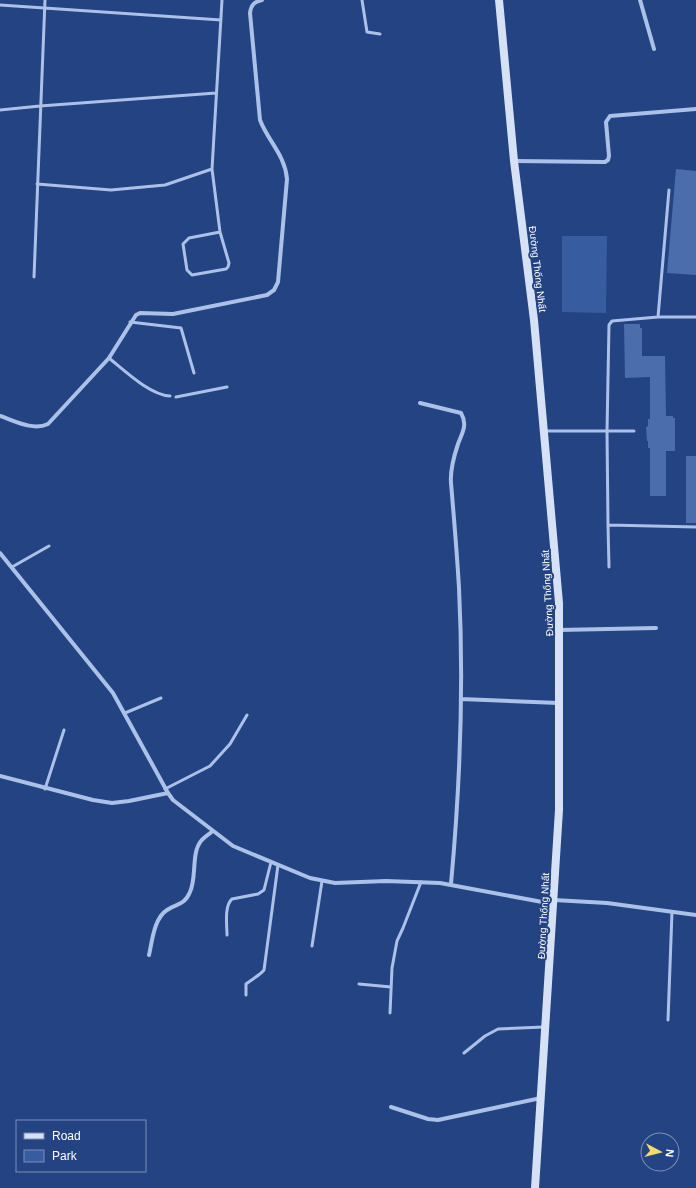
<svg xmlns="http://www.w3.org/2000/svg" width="696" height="1188" viewBox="0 0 696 1188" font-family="Helvetica,sans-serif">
	<rect width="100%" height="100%" fill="#244383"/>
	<path fill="#385ca0" d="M562,236H607L606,313L562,312Z"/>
	<path fill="#4c6dab" d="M676,169L696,171V275L667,273Z
		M624,324H640V328H642V356H665L666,416H673V418H675V451H666V496H650V448H648V441H647L646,427L648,426V419H650V377L625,378Z
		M686,456H696V523H686Z"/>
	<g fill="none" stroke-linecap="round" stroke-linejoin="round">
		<path stroke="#acc1e8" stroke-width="3" d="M362,0L367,32L380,34
			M0,5L221,20
			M0,110L40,106L216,93
			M37,184L111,190L165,185L212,169
			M220,232L189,238L183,244L187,270L192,275L226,269L228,267L229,263L220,232L212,169L222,0
			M34,277L45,0
			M658,317L669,190
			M130,322L181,328L194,373
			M109,358C125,371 150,395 170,396
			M176,397L227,387
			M545,431H607L609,325L612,321L658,317H696
			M634,431H607L608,525L696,527
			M608,525L609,567
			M12,567L49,546
			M125,713L161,698
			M45,789L64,730
			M165,789L210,766L230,744L247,715
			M227,935C227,925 224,906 232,899L258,894L264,890L271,862
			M312,946L322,881
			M359,984L391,987
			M246,995V984C252,979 259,976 264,970L278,865
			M390,1013L392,968L397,941L403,928L421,882
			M668,1020L672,912
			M464,1053L485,1036L498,1029L544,1027"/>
		<path stroke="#acc1e8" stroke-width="4" d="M640,0L654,49
			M514,161L605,162L608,160L609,156L606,122L610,116L696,109
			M420,403L461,413C468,425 462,433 458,444C454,456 450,471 451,483C454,518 457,553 459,588C464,687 460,786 451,884
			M0,416C15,421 33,431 48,424L109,358L136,315L140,313L173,314L267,295L274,290L278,282L287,179C285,155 268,141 260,120L250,13C251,5 254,2 262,0
			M0,553L113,693L168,793L173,800L233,846L310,878L335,883L386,881L440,883L553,904
			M559,630L656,628
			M461,699L559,703
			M0,776L93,800L112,803L129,801L168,793
			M554,900L607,903L696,915
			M149,955C152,942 154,918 167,910C177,903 184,906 190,892C197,877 191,853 201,841C204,837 209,834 213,831
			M391,1107L428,1119L438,1120L541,1098"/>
		<path stroke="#d6e1f6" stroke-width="8" d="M499,0L514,161L534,320L559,603V810L535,1188"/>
	</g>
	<g text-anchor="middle" stroke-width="4" stroke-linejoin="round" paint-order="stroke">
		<g font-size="10" fill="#fff" stroke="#244383">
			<text transform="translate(538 269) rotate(83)" y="4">Đường Thống Nhất</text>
			<text transform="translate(547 593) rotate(-93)" y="4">Đường Thống Nhất</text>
			<text transform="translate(543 916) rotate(-87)" y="4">Đường Thống Nhất</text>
		</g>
	</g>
	<rect x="16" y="1120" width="130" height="52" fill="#244383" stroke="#7c8eb5"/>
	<rect x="24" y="1133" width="20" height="6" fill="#d6e1f6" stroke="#7c8eb5"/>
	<text x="52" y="1140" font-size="12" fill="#ffffff">Road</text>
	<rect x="24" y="1150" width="20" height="12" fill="#385ca0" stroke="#7c8eb5"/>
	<text x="52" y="1160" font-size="12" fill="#ffffff">Park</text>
	<g transform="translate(660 1152) rotate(97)"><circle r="19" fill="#244383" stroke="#7c8eb5"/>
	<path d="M0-3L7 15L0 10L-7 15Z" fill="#f2da6f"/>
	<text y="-6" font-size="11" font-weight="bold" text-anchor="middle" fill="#ffffff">N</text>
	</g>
</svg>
